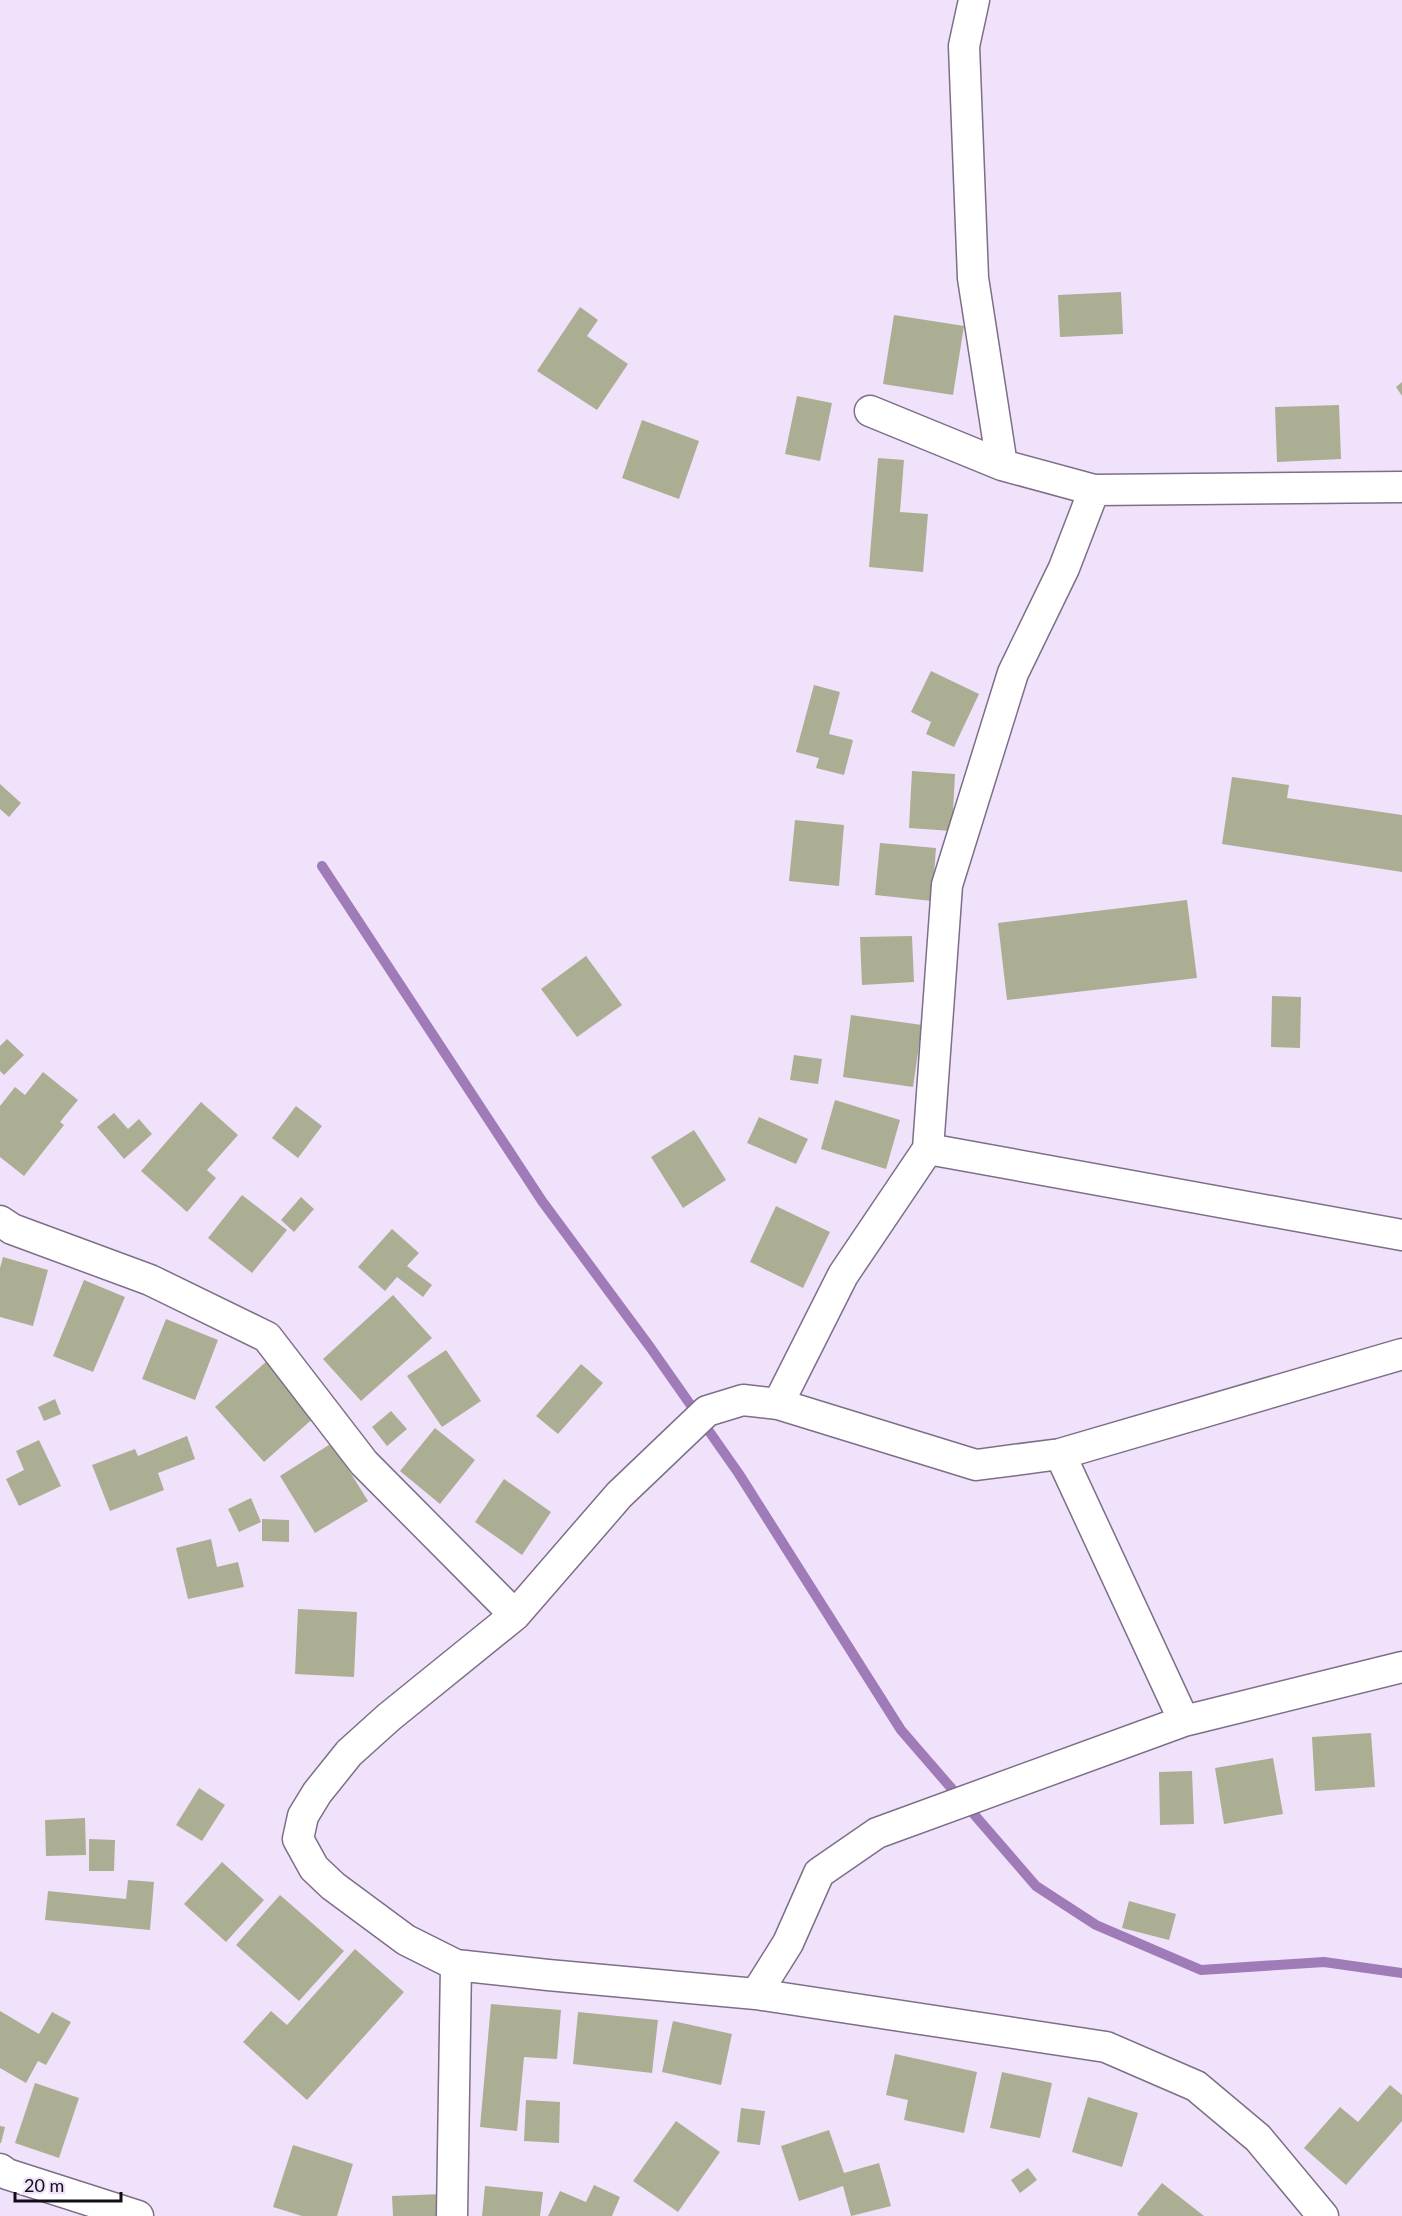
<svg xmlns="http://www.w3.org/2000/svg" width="1402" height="2216" viewBox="0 0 1402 2216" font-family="Lato,sans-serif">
	<rect width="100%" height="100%" fill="#f1e2fc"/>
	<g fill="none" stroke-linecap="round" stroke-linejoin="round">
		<path stroke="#9f7bb8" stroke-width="10" d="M322,866L542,1201L650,1347L739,1474L901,1730L1036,1886L1096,1925L1201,1970L1324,1962L1402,1973"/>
	</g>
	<path fill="#abae93" d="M1121,292L1123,334L1060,337L1058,295Z
		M580,307L598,320L587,336L628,364L597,410L537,371Z
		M894,315L964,326L953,395L883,384Z
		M1402,382V396L1396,387Z
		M797,396L832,403L820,461L785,454Z
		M1339,405L1341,459L1277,462L1275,407Z
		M642,420L699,441L679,499L622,478Z
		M878,458L904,460L900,512L928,514L923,572L869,567Z
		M931,671L979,694L954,747L926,734L931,722L911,712Z
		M814,685L840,692L829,734L853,740L844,775L816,768L819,758L796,752Z
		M912,771L955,774L952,831L909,828Z
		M1232,777L1289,785L1287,798L1402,815V872L1222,844Z
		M0,784L21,803L9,817L0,809Z
		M795,820L844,825L839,886L789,881Z
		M880,843L936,848L932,901L875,895Z
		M1187,900L1197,978L1007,1000L998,923Z
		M912,936L914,982L862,985L860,937Z
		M586,956L622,1005L577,1037L541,989Z
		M1272,996L1301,997L1300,1048L1271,1047Z
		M851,1015L922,1025L913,1087L843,1077Z
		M7,1039L24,1055L4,1075L0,1071V1046Z
		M794,1055L822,1059L818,1084L790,1080Z
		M43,1072L78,1100L60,1122L64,1125L24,1176L0,1157V1106L15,1087L25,1095Z
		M835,1100L900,1120L886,1169L821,1149Z
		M201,1102L238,1135L207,1170L216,1178L187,1212L141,1171Z
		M296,1106L322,1126L298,1158L272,1138Z
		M114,1113L128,1129L139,1119L152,1134L124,1159L97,1127Z
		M759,1117L808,1139L796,1164L747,1143Z
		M694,1130L726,1180L683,1208L651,1157Z
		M242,1195L287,1230L252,1273L208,1238Z
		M301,1197L314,1209L294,1232L281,1220Z
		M776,1206L830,1232L803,1288L750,1262Z
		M392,1229L419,1253L407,1266L432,1285L423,1297L397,1277L385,1291L358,1267Z
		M3,1257L48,1270L33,1326L0,1317V1268Z
		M84,1280L125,1297L93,1372L53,1356Z
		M393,1295L432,1338L361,1401L323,1359Z
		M166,1319L218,1340L195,1400L142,1379Z
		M446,1350L481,1401L442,1427L407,1376Z
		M268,1360L317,1415L264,1462L215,1407Z
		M581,1364L603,1383L558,1434L536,1416Z
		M55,1399L61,1414L44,1421L38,1407Z
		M391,1411L407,1429L387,1446L372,1427Z
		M435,1428L475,1460L440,1504L400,1471Z
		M187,1436L195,1459L158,1473L164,1490L110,1511L92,1465L135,1449L138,1456Z
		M39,1440L61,1486L19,1506L6,1479L24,1470L16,1451Z
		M332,1443L368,1501L315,1533L280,1476Z
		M504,1479L551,1512L522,1555L475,1522Z
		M251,1498L261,1522L239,1532L228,1509Z
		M262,1519L289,1520V1542L262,1541Z
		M211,1539L217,1567L238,1562L244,1587L188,1599L176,1548Z
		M298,1609L357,1612L354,1677L295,1674Z
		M1371,1733L1375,1787L1315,1791L1312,1737Z
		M1273,1758L1283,1814L1224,1824L1215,1768Z
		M1192,1771L1194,1824L1160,1825L1159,1772Z
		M199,1788L225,1805L202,1841L176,1825Z
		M85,1818L86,1855L46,1856L45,1820Z
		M89,1839L115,1840L114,1871H89Z
		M222,1862L264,1900L226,1942L184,1904Z
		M128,1880L154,1882L150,1930L45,1920L48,1891L126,1899Z
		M280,1895L344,1951L299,2001L236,1945Z
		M1129,1901L1176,1914L1169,1940L1122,1928Z
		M355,1949L404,1992L307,2100L243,2042L271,2011L287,2025Z
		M491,2004L561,2010L557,2059L524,2057L517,2131L480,2127Z
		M0,2011L39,2034L52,2012L71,2022L46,2065L38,2061L26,2083L0,2068Z
		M578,2012L658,2020L652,2073L573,2064Z
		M673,2021L732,2034L721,2085L662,2072Z
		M895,2054L977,2072L964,2133L904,2120L908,2100L886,2095Z
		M1002,2072L1052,2083L1040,2138L990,2128Z
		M35,2083L79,2098L59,2158L15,2143Z
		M1390,2085L1402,2095V2121L1346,2185L1304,2148L1340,2107L1358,2122Z
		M1088,2097L1138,2113L1122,2167L1072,2152Z
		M526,2100L560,2102L559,2143L524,2141Z
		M741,2108L765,2111L760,2145L737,2142Z
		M676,2121L720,2152L678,2212L633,2181Z
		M0,2126L5,2127L1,2143H0Z
		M829,2130L844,2173L879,2163L891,2206L851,2216L843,2186L799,2201L781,2146Z
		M293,2145L353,2164L337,2216H302L273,2207Z
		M1028,2168L1037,2180L1020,2193L1011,2180Z
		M1162,2183L1204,2216H1139L1137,2214Z
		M594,2185L620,2197L612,2216H548L560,2191L586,2202Z
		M485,2186L543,2192L540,2216H482Z
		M443,2194L444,2216H393L392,2196Z"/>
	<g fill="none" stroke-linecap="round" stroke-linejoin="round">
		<g stroke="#7c6f86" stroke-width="33">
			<path id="minor" d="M974,0L964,46L973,278L1002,465
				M870,411L1002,465L1094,490L1402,487
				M928,1149L1402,1235
				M0,1221L12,1229L150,1280L267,1337L364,1463L515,1615
				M778,1404L843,1275L928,1149L947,885L1013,673L1064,568L1094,490
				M1060,1454L1184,1721
				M756,1994L788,1943L819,1873L877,1833L1184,1721L1402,1667
				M0,2169L7,2174L138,2216
				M452,2216L456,1965
				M1323,2216L1258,2138L1196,2086L1106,2047L756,1994L548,1975L456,1965L406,1940L333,1886L314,1868L298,1839L303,1816L317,1793L349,1753L389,1717L515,1615L619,1495L707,1411L743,1400L778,1404L976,1465L1060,1454L1402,1354"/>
		</g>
		<use href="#minor" stroke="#fff" stroke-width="30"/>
	</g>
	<path d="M15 2192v9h106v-9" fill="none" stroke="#120d16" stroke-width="3"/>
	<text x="24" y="2192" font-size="18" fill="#120d16" stroke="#f1e2fc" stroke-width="4.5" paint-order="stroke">20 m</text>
</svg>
